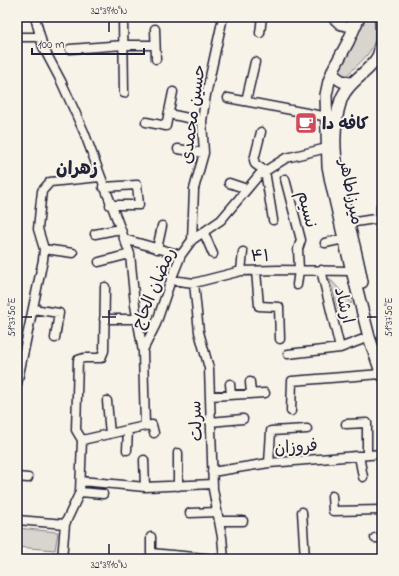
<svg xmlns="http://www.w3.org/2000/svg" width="399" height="576" viewBox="0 0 399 576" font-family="'Indie Flower','Playpen Sans Arabic',sans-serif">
	<rect width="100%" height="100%" fill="#f7f3e8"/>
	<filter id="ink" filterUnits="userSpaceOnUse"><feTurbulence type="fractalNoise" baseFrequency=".025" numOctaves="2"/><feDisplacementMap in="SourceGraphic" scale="8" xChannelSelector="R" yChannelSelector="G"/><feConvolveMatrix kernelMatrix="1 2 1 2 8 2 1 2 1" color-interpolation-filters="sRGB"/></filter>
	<g filter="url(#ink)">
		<path fill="#d8d5cf" stroke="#7d7c85" d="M364,17H376C379,48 368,55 347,75L340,74L338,70Z
			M329,278L352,303L338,309Z
			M17,528L58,532L55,550L17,547Z"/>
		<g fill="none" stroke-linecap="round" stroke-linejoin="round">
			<g stroke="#22223b" stroke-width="11">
				<path id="minor" d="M35,17L43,47L61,81L84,132L130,254L135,305L143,352L145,426L82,440
					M123,17L124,93
					M331,17L340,25L354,28
					M350,17L354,28
					M155,29L156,59
					M260,33L262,17
					M17,37H40
					M70,49L124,45H155
					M228,98L328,117
					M246,101L255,62
					M169,114L202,121
					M146,122L166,126L173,92
					M261,132L254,160L255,164L265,171L273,220
					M178,149L204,153
					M285,179L301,240L298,249L299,270L297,285
					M229,183L247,189
					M103,187L137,185L139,205H110
					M349,223L381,218V206
					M204,233L213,254
					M95,234L120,229
					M124,239L181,255
					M192,240L194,189L204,153L202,121L206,95L223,17
					M325,243L344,239
					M44,249L73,253
					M157,249L162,226
					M99,262L130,254
					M321,270L340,348
					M241,271L243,252
					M256,271L259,306L279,307L280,339
					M171,280L194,283L241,271L278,270L352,271
					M194,283L199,332L209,368L213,489L222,537L224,559
					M33,309L59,313L55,338
					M104,319H137
					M143,350L156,324L171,280L181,255L192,240L221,220L259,175L286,158L327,148
					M288,354L340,348L369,337
					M250,382L251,394
					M17,384L43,260L44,249L38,229L40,209L42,191L50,182L100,177
					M230,384L231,395
					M210,396L265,393
					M107,401L110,434
					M291,411L292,381L381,374
					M210,422L243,419
					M346,424L367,423V455
					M145,426L152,425L154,433
					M82,440L76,430L78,360L84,358H101L104,351L105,287
					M127,450L128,430
					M178,453V486
					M359,456L363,477
					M144,460L145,487
					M269,463L271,431L307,429
					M212,472L269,463L382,454
					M17,477L28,478
					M81,481L145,487L213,484
					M80,492L103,494
					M332,496L333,511L382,510
					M302,512L305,559
					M190,513L217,512
					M17,520L65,524
					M219,521H243
					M151,537V553L215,559
					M375,538H382
					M62,559L65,524L80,492L82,440"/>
			</g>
			<g stroke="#22223b" stroke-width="14">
				<path id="secondary" d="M359,17L348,42L334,68L329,81L326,95L328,166L331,182L346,247L369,337L382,375
					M332,73C338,80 343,83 352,83
					M362,282C358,260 352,238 347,217C338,178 328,139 341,100C347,82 371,71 378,56C383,45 381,29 381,17"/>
			</g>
			<use href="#minor" stroke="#f7f3e8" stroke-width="8"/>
			<use href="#secondary" stroke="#f7f3e8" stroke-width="11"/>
		</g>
	</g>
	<path fill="none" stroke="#22223b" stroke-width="1.5" d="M109,22V32M109,310V324M22,317H32M102,317H116M367,317H377M109,544V554"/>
	<defs>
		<g id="cafe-square" transform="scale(1.15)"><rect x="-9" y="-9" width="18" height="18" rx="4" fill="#d1495b" stroke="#f7f3e8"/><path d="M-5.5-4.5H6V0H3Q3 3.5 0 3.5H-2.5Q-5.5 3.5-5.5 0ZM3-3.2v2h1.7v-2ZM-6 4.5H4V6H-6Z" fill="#fff"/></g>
	</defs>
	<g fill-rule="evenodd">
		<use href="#cafe-square" x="306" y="123"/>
	</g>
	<g text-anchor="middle" stroke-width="4" stroke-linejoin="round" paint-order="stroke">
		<g font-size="17" fill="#22223b" stroke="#f7f3e8">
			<text transform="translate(192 114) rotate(-82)" y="6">حسین محمدی</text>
			<text transform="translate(352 192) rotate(79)" y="6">میرزاطاهر</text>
			<text transform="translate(308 209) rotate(76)" y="6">نسیم</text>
			<text transform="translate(260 255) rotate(-2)" y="6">۴۱</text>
			<text transform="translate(153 288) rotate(-67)" y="6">رمضان الحاج</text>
			<text transform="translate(345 305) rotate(76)" y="6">ارشاد</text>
			<text transform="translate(195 421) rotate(-92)" y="6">سرلت</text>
			<text transform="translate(296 446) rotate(-4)" y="6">فروزان</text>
		</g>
		<g font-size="17" font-weight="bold" fill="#22223b" stroke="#f7f3e8" text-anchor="start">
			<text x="322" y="129">کافه دا</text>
		</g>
		<g font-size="18" font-weight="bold" fill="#22223b" stroke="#f7f3e8">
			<text x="77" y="174">زهران</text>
		</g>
	</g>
	<rect width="399" height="576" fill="none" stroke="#f7f3e8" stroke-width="44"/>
	<path d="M32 48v6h112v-6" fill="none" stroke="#22223b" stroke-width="2"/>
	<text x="38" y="48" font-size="12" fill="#22223b" stroke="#f7f3e8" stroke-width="3" paint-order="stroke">100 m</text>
	<rect x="22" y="22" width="355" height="532" fill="none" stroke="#22223b" stroke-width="1.5"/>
	<g font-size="10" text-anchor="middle" fill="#22223b">
		<text x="109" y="14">32°39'10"N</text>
		<text transform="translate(388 317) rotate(-90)" y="4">51°37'50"E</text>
		<text transform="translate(11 317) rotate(-90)" y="4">51°37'50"E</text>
		<text x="109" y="568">32°39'10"N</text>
	</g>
</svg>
